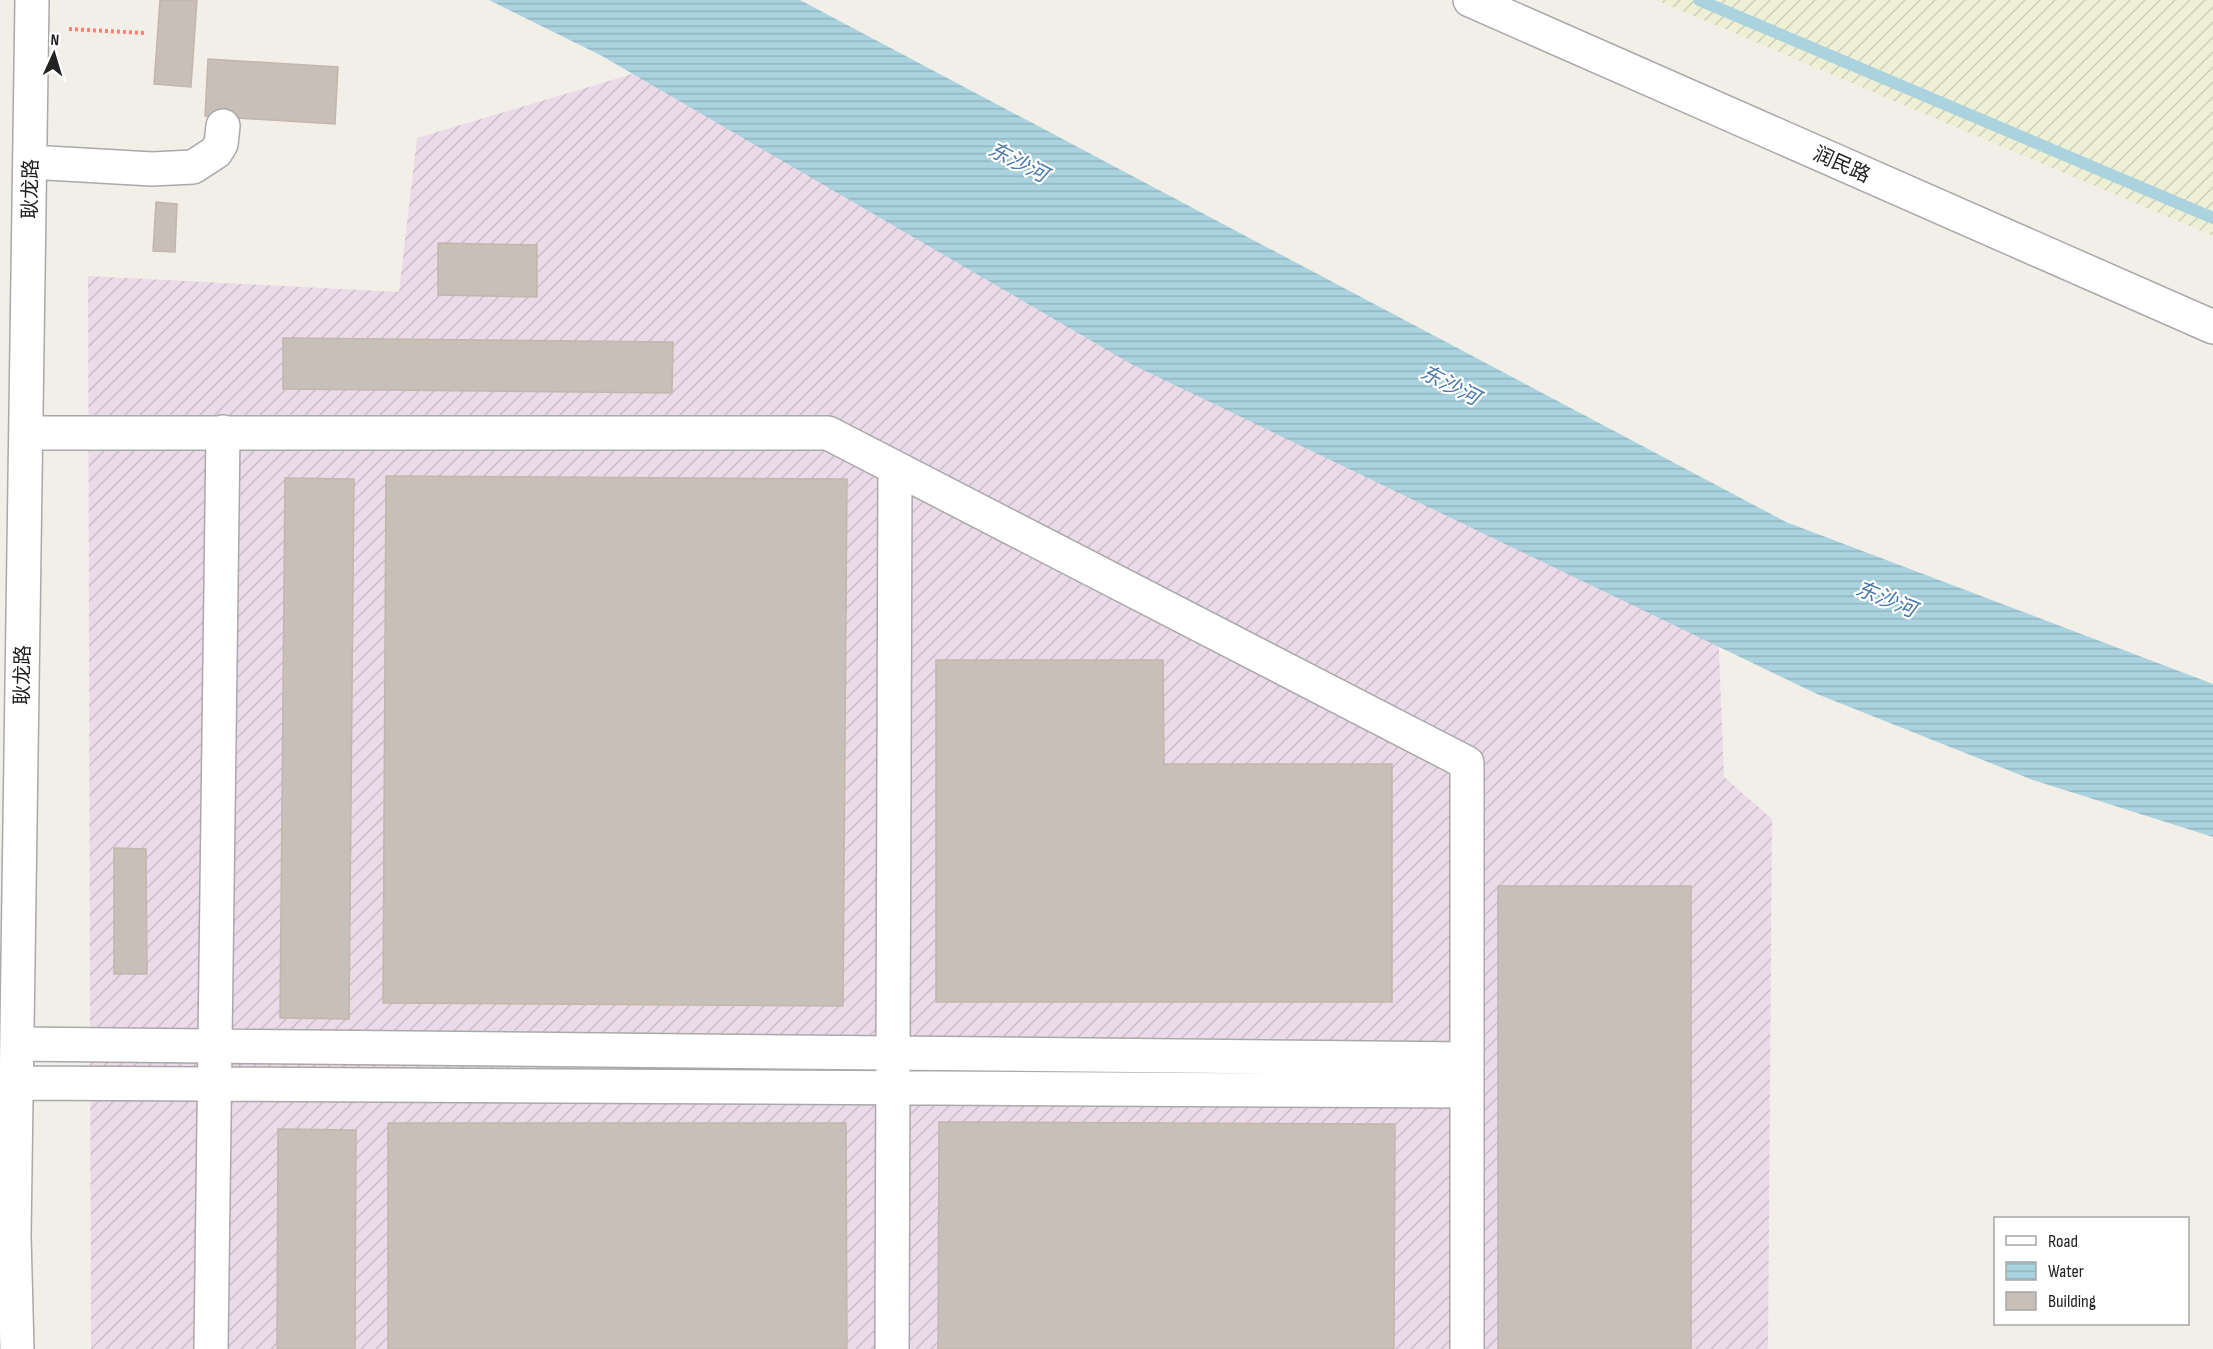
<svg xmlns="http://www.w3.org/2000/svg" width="2213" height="1349" viewBox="0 0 2213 1349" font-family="'Sofia Sans Condensed','Noto Sans SC',sans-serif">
	<defs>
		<pattern id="industrial-furrows" width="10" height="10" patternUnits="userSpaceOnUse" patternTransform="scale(1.5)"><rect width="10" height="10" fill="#ebdbe8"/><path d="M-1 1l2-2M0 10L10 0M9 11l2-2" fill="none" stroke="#c9bcc7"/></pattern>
		<pattern id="farmland-furrows" width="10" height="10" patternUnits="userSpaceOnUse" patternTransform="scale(1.5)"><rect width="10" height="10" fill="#eef0d5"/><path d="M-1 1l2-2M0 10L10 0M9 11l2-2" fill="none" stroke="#ccceb7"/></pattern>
		<pattern id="water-rules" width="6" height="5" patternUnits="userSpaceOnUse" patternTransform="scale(1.5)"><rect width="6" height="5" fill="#aad3df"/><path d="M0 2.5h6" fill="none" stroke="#92b5bf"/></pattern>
	</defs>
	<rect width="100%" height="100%" fill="#f2efe9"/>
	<path fill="url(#industrial-furrows)" d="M666,64L1718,627L1724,777L1772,819L1768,1349H91L88,276L399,292L417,138Z"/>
	<path fill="url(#farmland-furrows)" d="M1656,0H2213V236Z"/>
	<path fill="url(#water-rules)" d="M489,0H800L1786,522L2213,684V837L2033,780L1817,694L1133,365L602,56Z"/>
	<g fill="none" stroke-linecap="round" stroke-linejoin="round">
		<path stroke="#aad3df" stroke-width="12" d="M1699,0L2213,218"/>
	</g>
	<path fill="#c7bfb8" stroke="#c4b6ab" stroke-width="1.5" d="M160,0H197L191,87L154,84Z
		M208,59L338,67L335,124L205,116Z
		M156,202L177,204L175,252L153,251Z
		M438,243L537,245V297L438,295Z
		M283,338L673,342L672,393L283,389Z
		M386,476L847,479L843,1006L383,1003Z
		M285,478L354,479L349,1019L280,1018Z
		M936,660H1163L1164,764H1392V1002H936Z
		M114,848L146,849L147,974H114Z
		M1498,886H1691V1349H1498Z
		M939,1122L1395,1124L1394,1349H938Z
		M388,1123H846L847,1349H388Z
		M278,1129L356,1130L355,1349H277Z"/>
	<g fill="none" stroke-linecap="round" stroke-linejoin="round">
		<g stroke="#a9a9a9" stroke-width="36">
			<path id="minor" d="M1470,0L2213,327
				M30,162L152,169L193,167L216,152L221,144L223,126
				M26,433H828L1467,763V1349
				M17,1044L1467,1059
				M16,1083L1467,1091
				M17,1349L14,1236L32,0
				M211,1349L223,432
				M892,1349L895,468"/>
		</g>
		<path stroke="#fa8072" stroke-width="4" stroke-dasharray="3 3" stroke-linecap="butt" d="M69,29L144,33"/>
		<use href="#minor" stroke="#fff" stroke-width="33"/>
	</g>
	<g text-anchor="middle" stroke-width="4.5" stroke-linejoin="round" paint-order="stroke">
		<g font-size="20" fill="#222" stroke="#fff">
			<text transform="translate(1842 164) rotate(24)" y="7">润民路</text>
			<text transform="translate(30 189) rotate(-89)" y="7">耿龙路</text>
			<text transform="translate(22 675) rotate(-89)" y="7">耿龙路</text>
		</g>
		<g font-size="21" font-style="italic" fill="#4a7aab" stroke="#fff">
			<text transform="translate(1018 162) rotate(27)" y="7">东沙河</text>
			<text transform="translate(1450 385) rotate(27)" y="7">东沙河</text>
			<text transform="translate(1886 599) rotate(22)" y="7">东沙河</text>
		</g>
	</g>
	<rect x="1994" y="1217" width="195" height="108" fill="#ffffff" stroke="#a7a7a7" stroke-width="1.5"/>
	<rect x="2006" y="1236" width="30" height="9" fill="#ffffff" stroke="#a7a7a7" stroke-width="1.5"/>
	<text x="2048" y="1247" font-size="18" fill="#222222">Road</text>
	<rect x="2006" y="1262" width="30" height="18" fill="url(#water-rules)" stroke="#a7a7a7" stroke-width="1.5"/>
	<text x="2048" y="1277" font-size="18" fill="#222222">Water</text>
	<rect x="2006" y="1292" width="30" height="18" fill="#c7bfb8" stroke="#a7a7a7" stroke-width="1.5"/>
	<text x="2048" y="1307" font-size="18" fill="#222222">Building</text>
	<g transform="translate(54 54) rotate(4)" stroke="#ffffff" stroke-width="4.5" paint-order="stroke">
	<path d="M0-4.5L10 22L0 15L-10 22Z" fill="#222222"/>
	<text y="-9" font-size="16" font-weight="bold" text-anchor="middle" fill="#222222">N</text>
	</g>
</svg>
